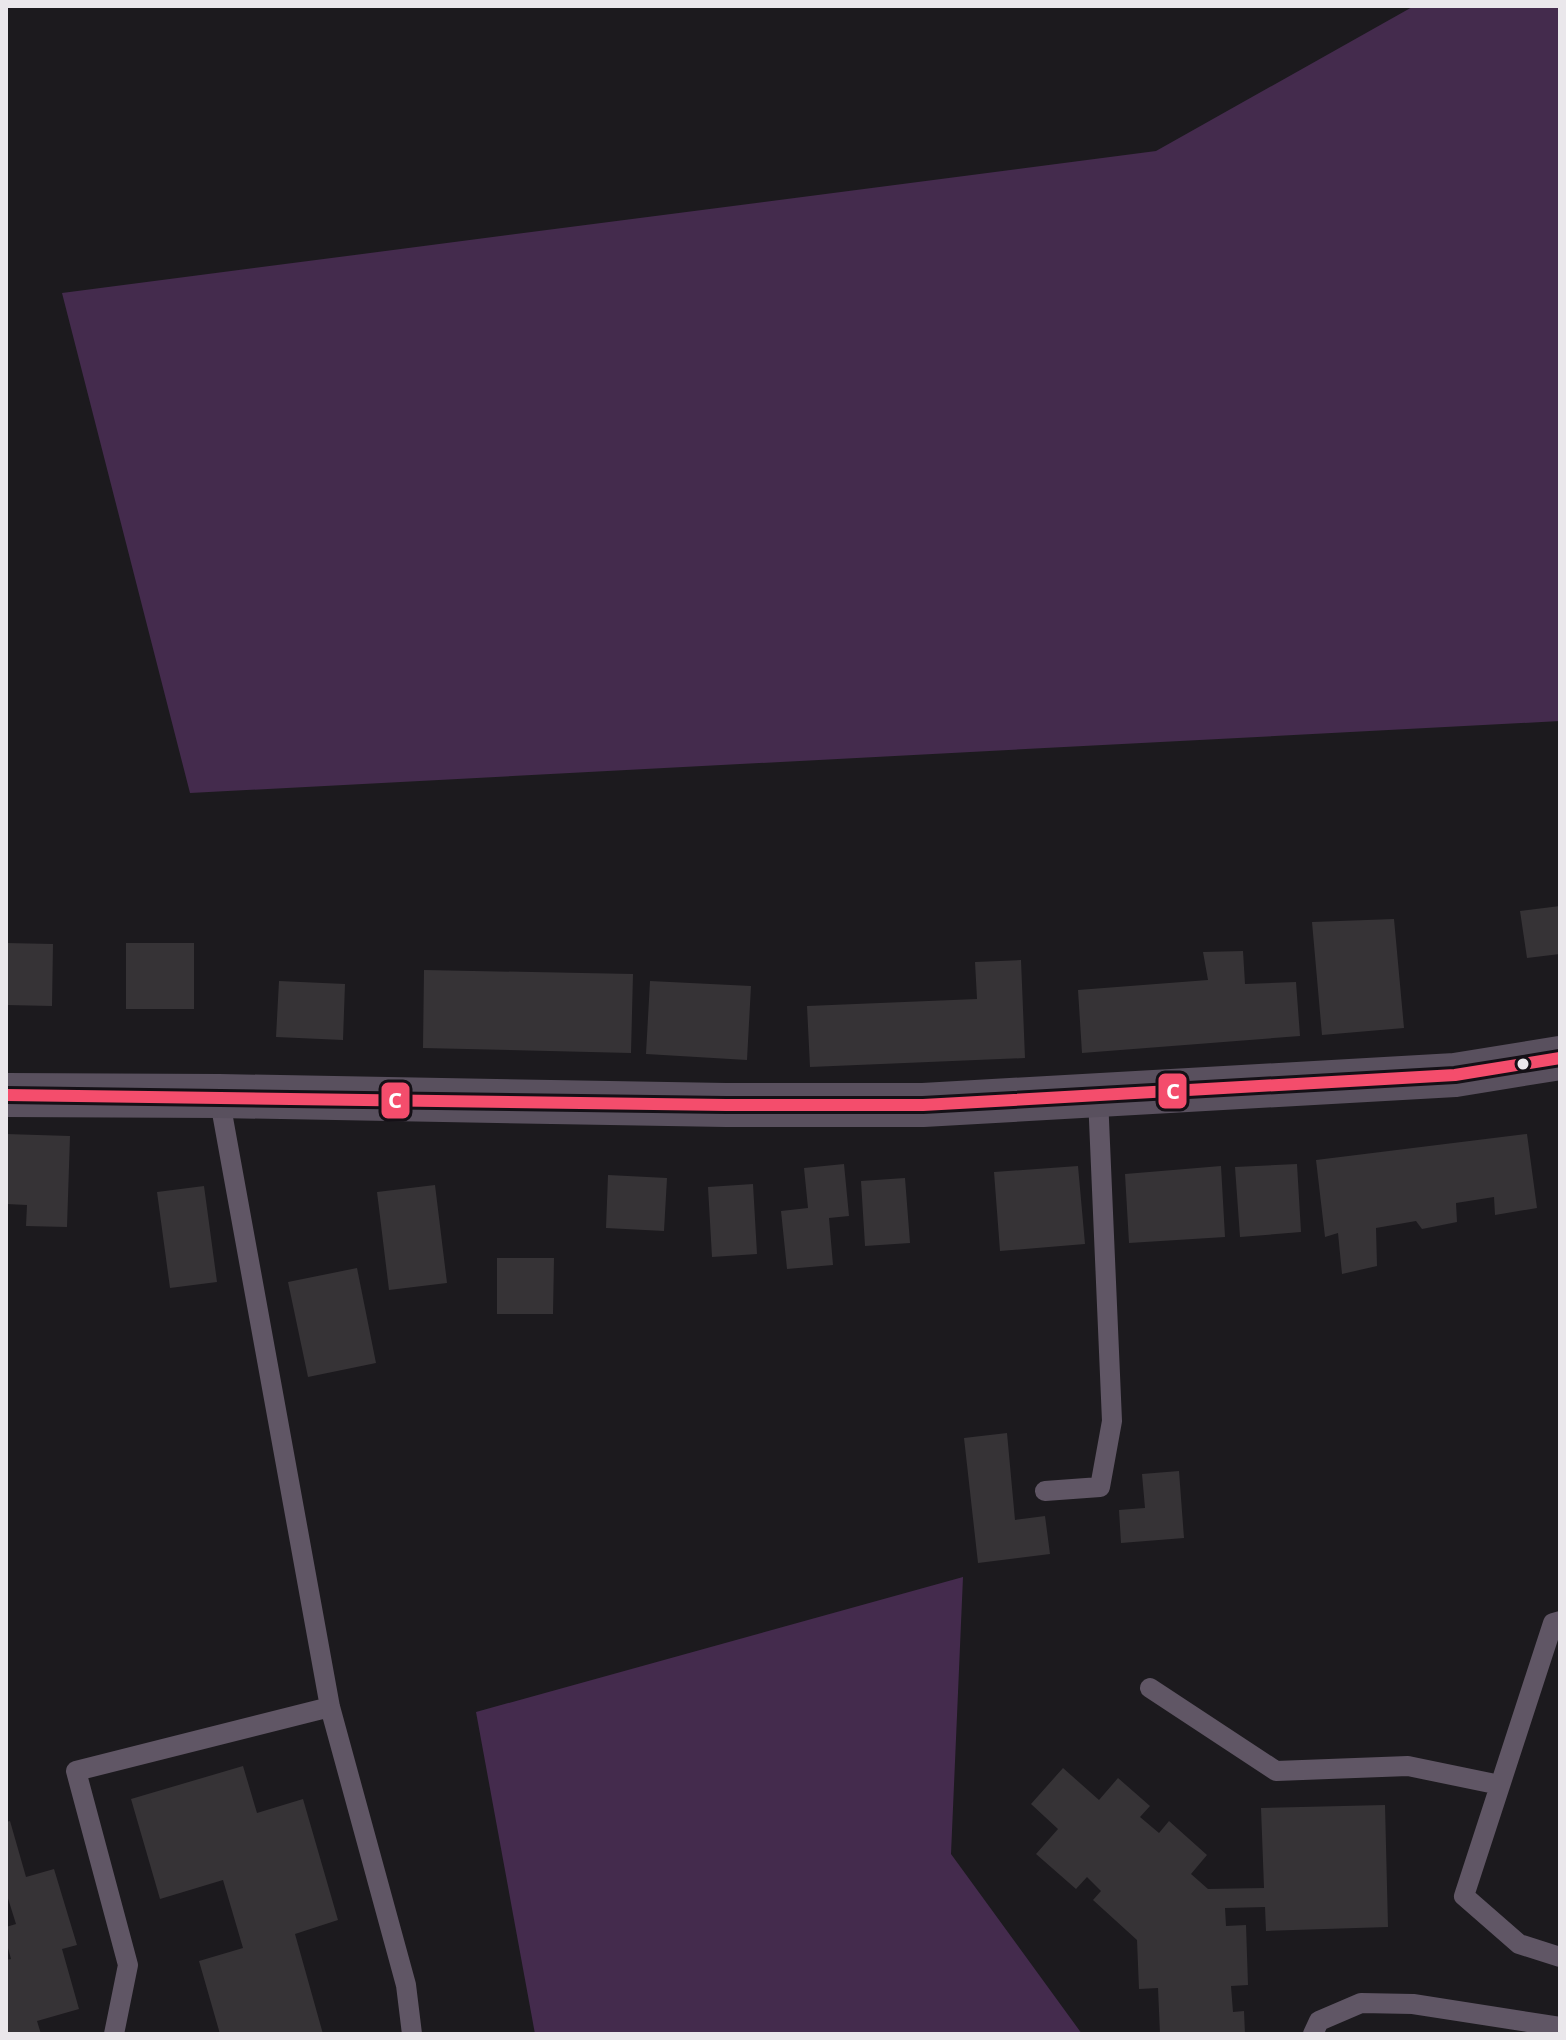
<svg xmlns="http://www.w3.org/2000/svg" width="1566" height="2040" viewBox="0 0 1566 2040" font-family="'Open Sans',sans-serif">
	<rect width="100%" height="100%" fill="#1c1a1e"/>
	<path fill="#442b4d" d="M1414,6H1560V721L190,793L62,293L1156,151Z
		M963,1577L951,1854L1082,2034H535L476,1712Z"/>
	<path fill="#363336" d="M1560,906V954L1527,958L1520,911Z
		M1394,919L1404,1028L1322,1035L1312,922Z
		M6,943L53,944L52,1006L6,1005Z
		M126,943H194V1009H126Z
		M1243,951L1245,984L1296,982L1300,1036L1082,1053L1078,990L1208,980L1203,952Z
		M1021,960L1025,1058L810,1067L807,1006L977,999L975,962Z
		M424,970L633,974L631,1053L423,1048Z
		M279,981L345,984L343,1040L276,1037Z
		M650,981L751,986L747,1060L646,1054Z
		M6,1134L70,1136L67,1227L26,1226L27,1205L6,1204Z
		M1527,1134L1537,1208L1495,1215L1494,1197L1456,1203L1457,1222L1422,1229L1416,1221L1376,1228L1377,1266L1342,1274L1338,1233L1325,1237L1316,1160Z
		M844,1164L849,1216L829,1218L833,1265L787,1269L781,1211L808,1208L804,1168Z
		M1297,1164L1301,1232L1240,1237L1235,1167Z
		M1078,1166L1085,1244L1000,1251L994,1172Z
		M1221,1166L1225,1237L1129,1243L1125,1174Z
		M608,1175L667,1178L664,1231L606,1228Z
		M905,1178L910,1243L865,1246L861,1181Z
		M753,1184L757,1254L712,1257L708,1187Z
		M435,1185L447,1283L389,1290L377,1192Z
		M204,1186L217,1282L170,1288L157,1192Z
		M497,1258H554L553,1314H497Z
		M357,1268L376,1363L308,1377L288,1282Z
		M1007,1433L1015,1520L1045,1516L1050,1554L978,1563L964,1438Z
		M1179,1471L1184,1538L1121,1543L1119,1510L1145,1508L1142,1474Z
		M243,1766L257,1813L303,1799L338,1920L295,1934L323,2034H220L199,1961L243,1948L223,1880L160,1899L131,1799Z
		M1063,1768L1099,1800L1118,1778L1150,1806L1140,1817L1159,1833L1169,1821L1207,1855L1191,1874L1208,1889L1264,1888L1261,1808L1385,1805L1388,1927L1266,1931L1265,1907L1225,1908L1226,1926L1246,1925L1248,1985L1231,1986L1233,2012L1244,2011L1245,2034H1160L1158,1988L1139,1989L1137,1940L1093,1900L1101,1891L1087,1877L1076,1889L1036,1854L1058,1829L1031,1804Z
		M10,1821L26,1877L54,1869L77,1945L62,1949L79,2009L37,2021L41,2034H6V1960L11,1959L6,1941V1927L16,1924L6,1892V1822Z"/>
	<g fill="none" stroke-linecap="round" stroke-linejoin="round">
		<path stroke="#605665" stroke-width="20" d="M219,1096L330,1707L406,1985L412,2034
			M1045,1491L1100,1487L1112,1421L1098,1097
			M1560,1621L1553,1623L1464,1896L1519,1944L1560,1957
			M1150,1688L1276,1771L1408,1766L1500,1785
			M114,2034L128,1965L76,1771L330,1707
			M1313,2034L1319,2021L1361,2003L1413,2004L1560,2027"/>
		<path stroke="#59505e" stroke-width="44" d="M6,1095L219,1096L726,1105H923L1455,1075L1560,1058"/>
		<g stroke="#141016" stroke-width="18">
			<path id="bus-1" d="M6,1095L726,1105H923L1455,1075L1560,1058"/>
		</g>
		<use href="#bus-1" stroke="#f44d6c" stroke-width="12"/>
	</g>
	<circle fill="#eae7eb" stroke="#141016" stroke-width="3" cx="1523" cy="1064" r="7"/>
	<g stroke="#141016" stroke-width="3">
		<rect x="1157" y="1072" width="31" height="38" rx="8" fill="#f44d6c"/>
		<rect x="380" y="1081" width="31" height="39" rx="8" fill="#f44d6c"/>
	</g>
	<g font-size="22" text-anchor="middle" font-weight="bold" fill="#fff">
		<text x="1173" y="1099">C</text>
		<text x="395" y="1108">C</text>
	</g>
	<rect width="1566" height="2040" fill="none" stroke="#eae7eb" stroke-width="16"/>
</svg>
